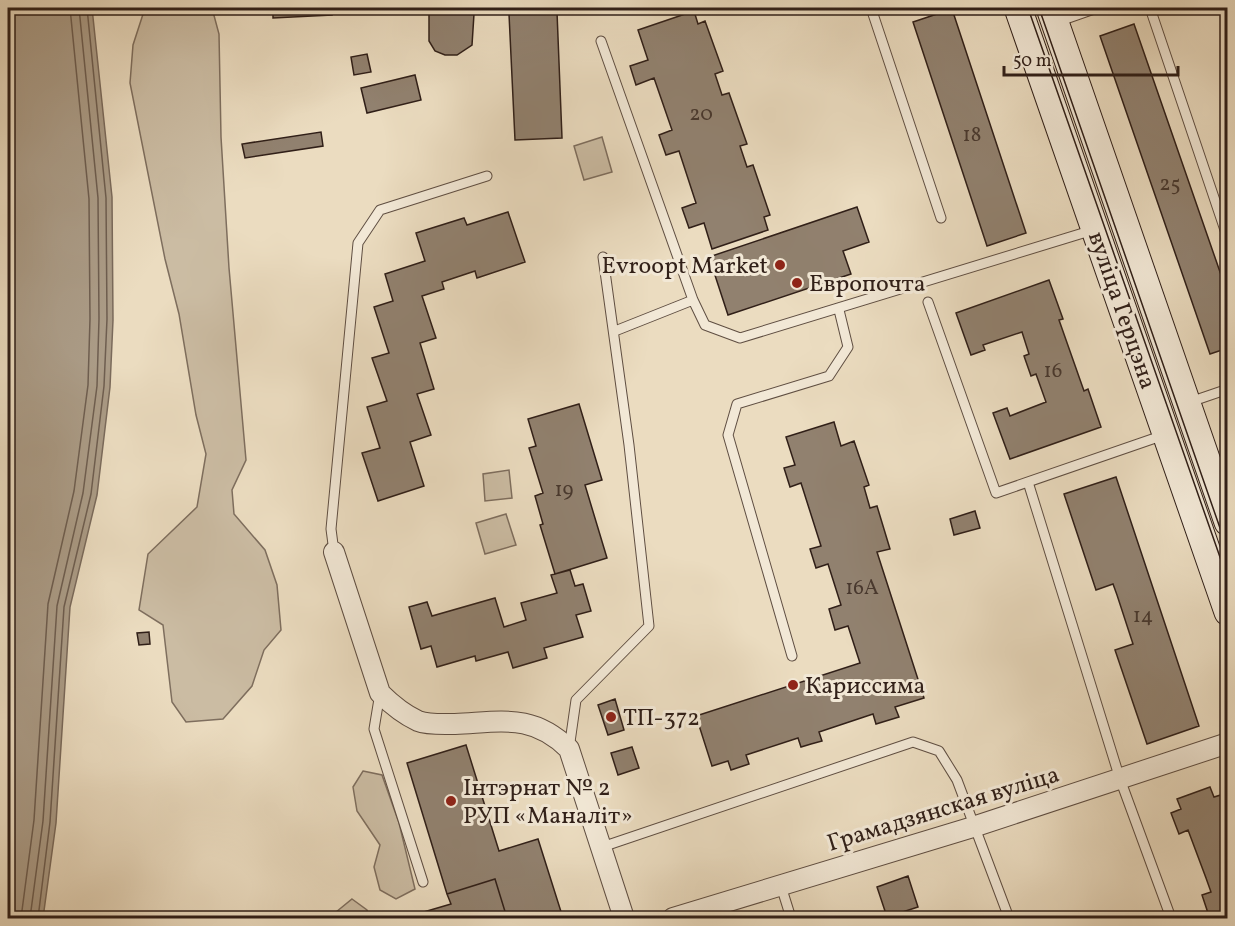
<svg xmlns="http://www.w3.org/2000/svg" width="1235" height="926" viewBox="0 0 1235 926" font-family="Vollkorn,serif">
	<rect width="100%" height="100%" fill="#ebdcc0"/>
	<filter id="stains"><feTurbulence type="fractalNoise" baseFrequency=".00333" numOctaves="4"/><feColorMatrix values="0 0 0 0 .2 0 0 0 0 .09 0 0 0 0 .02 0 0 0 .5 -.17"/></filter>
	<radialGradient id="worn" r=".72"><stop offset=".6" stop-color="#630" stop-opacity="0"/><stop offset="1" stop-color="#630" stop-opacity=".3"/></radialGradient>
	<path fill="#cbbca3" stroke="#7e6e5e" stroke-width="1.5" d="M145,8H212L219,34L221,137L229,268L246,460L232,490L234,514L265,550L277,585L281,630L264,650L252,686L223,719L186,722L172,702L163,625L139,610L148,554L197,507L206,454L196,415L179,314L165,259L130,83L133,45Z
		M602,137L612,172L584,180L574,146Z
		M509,470L512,498L485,501L483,474Z
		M506,514L516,545L485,554L476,523Z
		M363,771L382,775L399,823L415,889L396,899L380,890L374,867L380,845L357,811L353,787Z
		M352,899L367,910L370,918H336V912Z"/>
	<path fill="#ab9c87" stroke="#7a6a5b" stroke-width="1.5" d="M8,8H92L112,197L113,320L110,387L97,495L70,607L56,823L43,918H8Z"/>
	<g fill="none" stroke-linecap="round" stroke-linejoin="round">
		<path stroke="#6e5e50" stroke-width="1.5" d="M21,918L34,820L48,604L74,491L88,385L90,319L89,199L70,8
			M30,918L43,821L57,606L83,493L97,386L99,319L98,198L79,8
			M38,918L50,822L64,607L91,494L104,386L107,319L106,198L87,8"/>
	</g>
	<path fill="#91816f" stroke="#301f18" stroke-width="1.5" d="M273,8H331L332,15L273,18Z
		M952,9L1026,233L987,246L913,22Z
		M694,11L698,24L705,21L723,71L715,74L722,95L729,93L747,144L740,146L747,167L753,165L770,215L764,217L768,230L712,249L704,223L689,228L682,208L696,203L679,151L666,155L659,135L672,130L654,78L636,85L630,66L648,60L638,30Z
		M557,12L562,138L515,140L509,14Z
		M429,13L474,14L472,45L457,55H445L435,51L429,41Z
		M1134,24L1228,295V348L1210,354L1100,36Z
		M367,54L371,72L354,75L351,57Z
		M415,75L421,100L367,113L361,88Z
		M321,132L323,146L245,158L242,144Z
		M857,207L869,242L843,251L851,274L728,315L709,257Z
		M508,212L525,262L477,278L475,271L442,282L444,289L422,296L436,338L420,343L434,389L417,394L431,435L410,442L424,486L378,501L362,453L380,448L367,407L387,401L372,358L389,353L374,307L393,301L385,274L425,261L416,233L464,218L467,225Z
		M1049,280L1063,319L1059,320L1084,391L1088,389L1101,427L1010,459L993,413L1007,408L1010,416L1046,402L1036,374L1031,376L1024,356L1029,354L1022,332L983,345L985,350L971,355L956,313Z
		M579,404L602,480L585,485L607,558L555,574L540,525L543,524L535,496L543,493L529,448L536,446L528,419Z
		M834,422L841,446L854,441L869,485L864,487L870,508L877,506L890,549L877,552L924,698L895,707L899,717L876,724L873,714L819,732L822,741L811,744L801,747L798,738L746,755L749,764L731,770L728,761L712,766L696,716L860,663L848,626L835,630L829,609L841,605L828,564L816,568L810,549L821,546L801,483L790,487L784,468L795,465L786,437Z
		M1116,477L1199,726L1147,744L1115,650L1133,644L1117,595L1113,584L1096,590L1064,494Z
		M975,511L980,528L954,535L950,519Z
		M570,570L575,586L583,584L591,611L576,615L583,637L544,648L547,658L513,668L508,652L476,661L475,656L437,667L431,646L421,649L409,607L427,602L432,616L495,598L504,627L526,620L521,603L557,593L551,575Z
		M149,632L150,644L139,645L137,633Z
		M615,699L624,730L608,735L598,705Z
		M466,745L499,851L538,839L563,918H507L495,879L447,894L407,763Z
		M632,747L639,768L618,775L611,753Z
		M1210,787L1214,797L1224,794L1228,803V918H1221L1219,913L1209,916L1202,895L1211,892L1206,878L1188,830L1179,834L1171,813L1181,809L1177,799Z
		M908,876L918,907L887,917L877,887Z
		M495,879L507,918H411L410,916L451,904L447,894Z"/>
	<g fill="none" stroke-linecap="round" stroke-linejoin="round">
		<g stroke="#5f4e42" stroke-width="11">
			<path id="service" d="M871,8L941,218
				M1150,8L1228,239
				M1057,22L1097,8
				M601,41L693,300L705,325L740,338L1093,230
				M928,302L996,493L1164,435
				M615,331L693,300
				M1190,402L1228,389
				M1028,482L1120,779L1171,918
				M334,552L331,529L358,243L380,210L487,176
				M792,656L728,435L737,404L829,376L848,347L839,310
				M380,693L374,729L423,882
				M569,749L576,700L649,626L629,445L603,257
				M602,847L913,742L939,751L957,780L1009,918
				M781,886L791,918"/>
		</g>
		<g stroke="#5f4e42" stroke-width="22">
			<path id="minor" d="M334,552L380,693C391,704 403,714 418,721C428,725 444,724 455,724C502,722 532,713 569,749L624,918
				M673,918L973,827L1228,743"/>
		</g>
		<g stroke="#301f18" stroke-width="29">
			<path id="secondary" d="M1018,8L1228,612
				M1050,8L1228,522"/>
		</g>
		<use href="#service" stroke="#f2e8d6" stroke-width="9"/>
		<use href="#minor" stroke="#f2e8d6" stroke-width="20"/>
		<use href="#secondary" stroke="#f2e8d6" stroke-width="27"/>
		<path stroke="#301f18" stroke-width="1.5" d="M1028,8L1228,580
			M1039,8L1228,551"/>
	</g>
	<g fill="#8f2418" stroke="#f2e8d6" stroke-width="2">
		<circle cx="780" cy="265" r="6"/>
		<circle cx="797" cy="283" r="6"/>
		<circle cx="793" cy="685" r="6"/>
		<circle cx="611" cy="717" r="6"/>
		<circle cx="451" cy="801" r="6"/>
	</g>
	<g text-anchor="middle" stroke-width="6" stroke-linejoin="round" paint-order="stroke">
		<g font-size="21" fill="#48382e">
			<text x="701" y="120">20</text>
			<text x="972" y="141">18</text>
			<text x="1170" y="190">25</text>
			<text x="1053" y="377">16</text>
			<text x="564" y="496">19</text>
			<text x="862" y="594">16А</text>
			<text x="1143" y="622">14</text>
		</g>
		<g font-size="24" fill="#301f18" stroke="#f2e8d6" text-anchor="start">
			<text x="768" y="273" text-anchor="end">Evroopt Market</text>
			<text x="809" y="291">Европочта</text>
			<text x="805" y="693">Кариссима</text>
			<text x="623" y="725">ТП-372</text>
			<text x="463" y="795">Інтэрнат № 2<tspan x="463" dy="28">РУП «Маналіт»</tspan></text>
		</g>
		<g font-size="24" fill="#301f18" stroke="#f2e8d6">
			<text transform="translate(1123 310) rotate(71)" y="8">вуліца Герцэна</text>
			<text transform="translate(943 808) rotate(-17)" y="8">Грамадзянская вуліца</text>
		</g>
	</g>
	<rect width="1235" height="926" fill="none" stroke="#ebdcc0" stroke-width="30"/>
	<rect x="9" y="9" width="1217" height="908" fill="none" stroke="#301f18" stroke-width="3"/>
	<rect x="15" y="15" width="1205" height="896" fill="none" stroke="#301f18" stroke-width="1.5"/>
	<path d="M1004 66v9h174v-9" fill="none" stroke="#301f18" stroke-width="3"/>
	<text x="1013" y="66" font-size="18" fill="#301f18" stroke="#f2e8d6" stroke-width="4.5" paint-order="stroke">50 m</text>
	<rect width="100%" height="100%" filter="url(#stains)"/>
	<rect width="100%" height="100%" fill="url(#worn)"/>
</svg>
